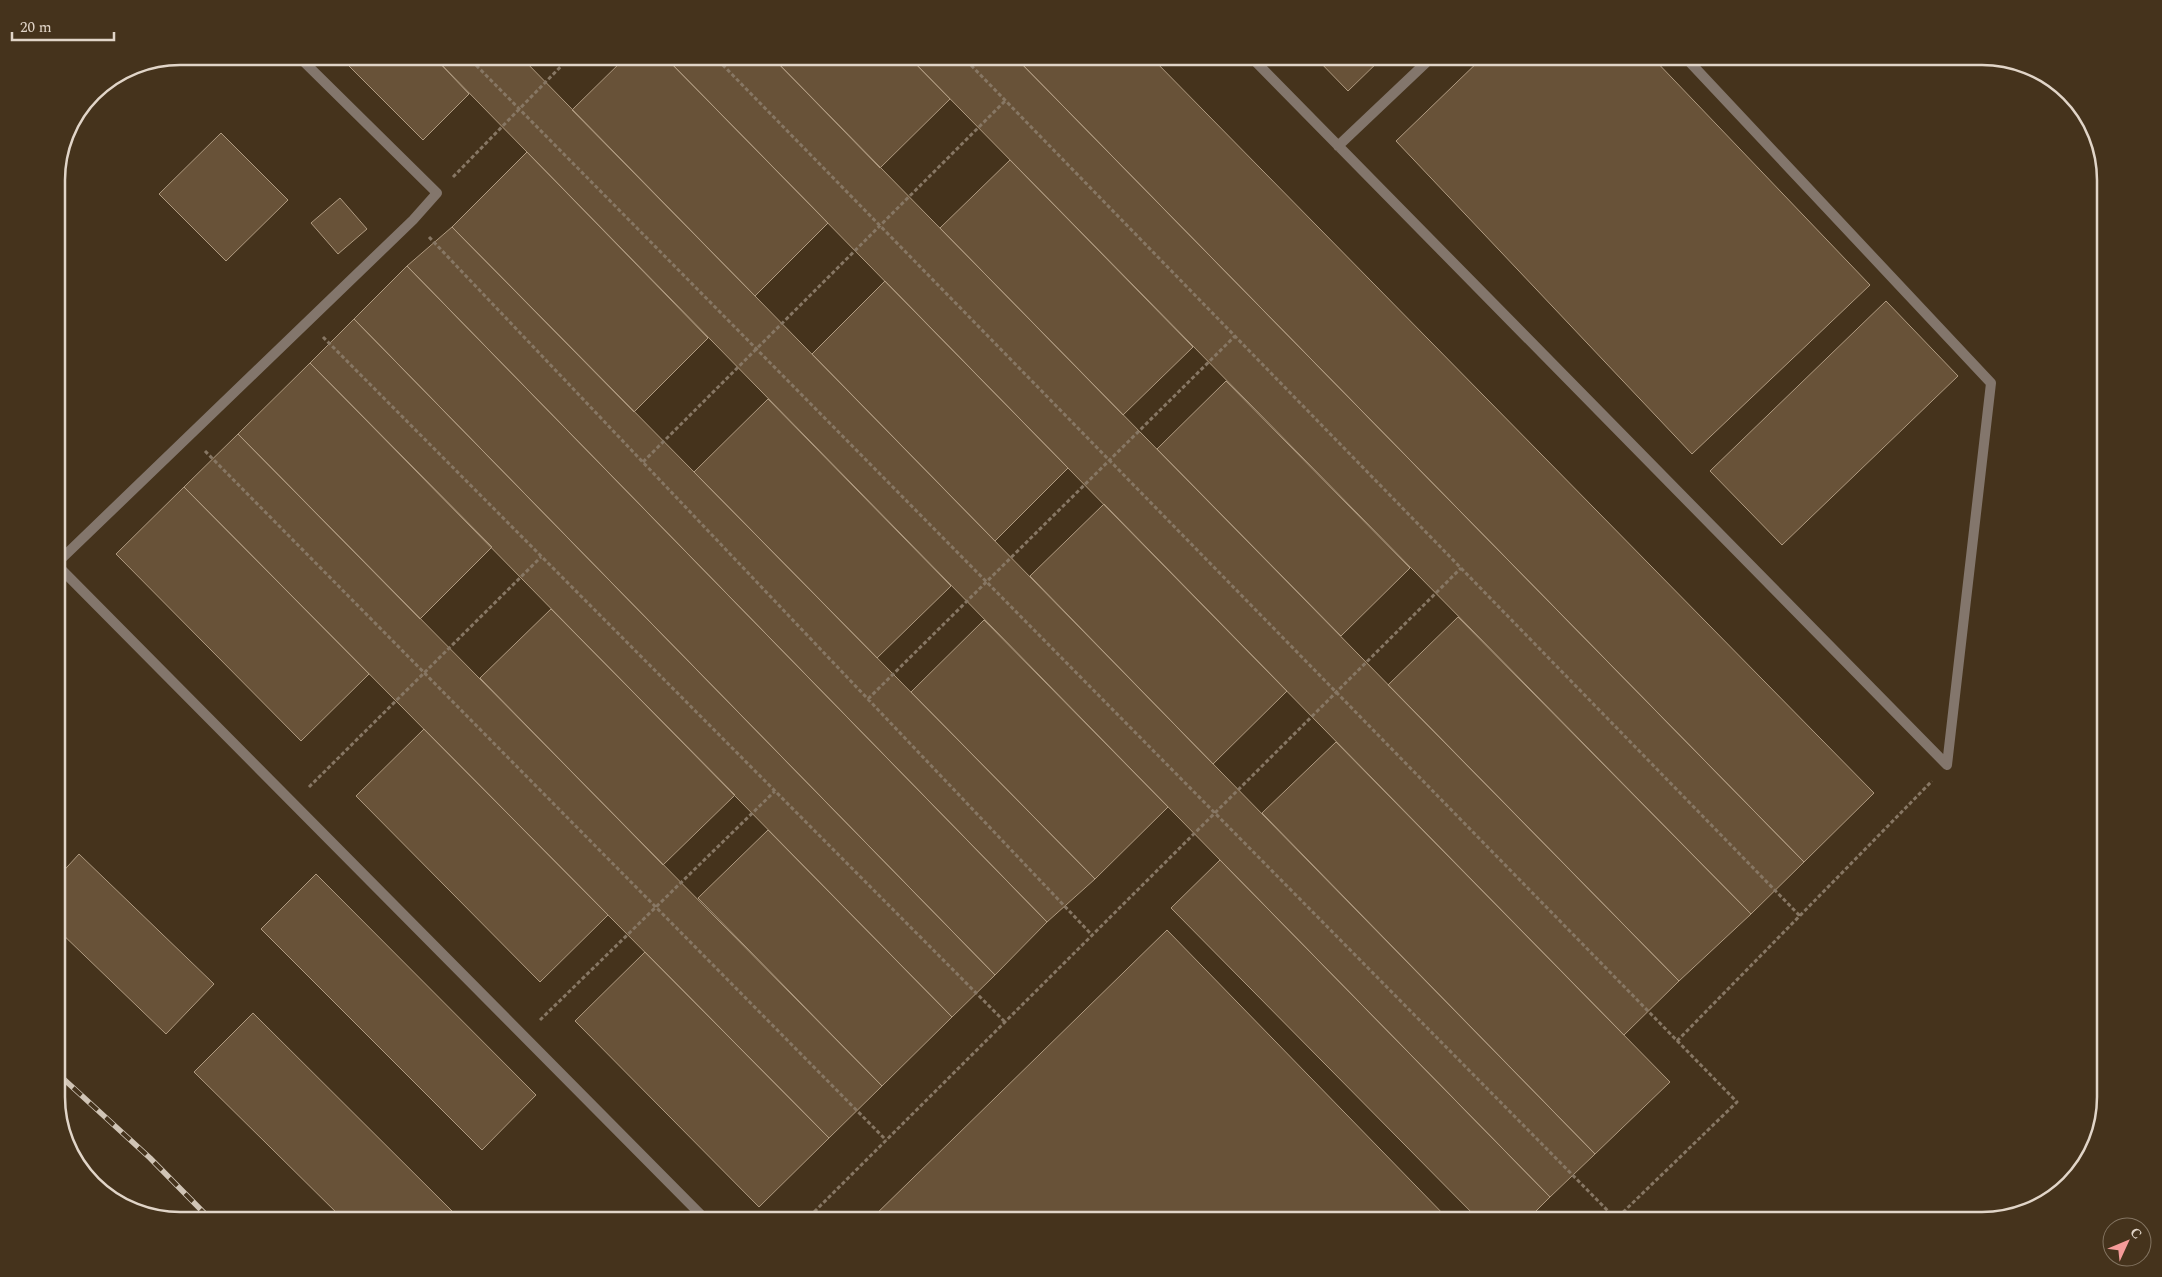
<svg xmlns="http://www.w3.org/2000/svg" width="2162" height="1277" viewBox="0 0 2162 1277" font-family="Spectral,serif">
	<rect width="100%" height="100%" fill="#45331c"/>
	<path fill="#685238" stroke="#b09b81" d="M339,56H433L469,94L423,140Z
		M433,56H520L1595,1154L1550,1197Z
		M627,56H664L828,223L755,296L572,110Z
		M664,56H771L1679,981L1624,1035Z
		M771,56H908L950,99L880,168Z
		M908,56H1014L1804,862L1751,914Z
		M1014,56H1150L1874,793L1804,862Z
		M1314,56H1384L1348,91Z
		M1484,56H1651L1870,285L1692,454L1396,141Z
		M221,133L288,200L226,261L159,194Z
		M527,152L708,338L634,412L452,227Z
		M1010,160L1193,347L1123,415L940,228Z
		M340,198L367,229L338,254L311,223Z
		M452,227L694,472L1095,879L1047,922L407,266Z
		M407,266L1047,922L995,975L354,319Z
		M885,281L1068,468L995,541L812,354Z
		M1886,301L1958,376L1782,545L1710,471Z
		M354,319L995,975L952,1017L310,363Z
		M310,363L492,547L420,619L238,434Z
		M1226,381L1410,568L1341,636L1157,449Z
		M768,399L951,586L877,658L694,472Z
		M238,434L882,1086L829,1138L184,487Z
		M184,487L369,674L301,741L116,554Z
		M1104,504L1287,691L1213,764L1030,576Z
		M551,609L735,795L663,865L480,678Z
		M1458,617L1751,914L1679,981L1388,685Z
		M984,620L1168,807L1095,879L911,692Z
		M424,729L608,915L540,982L356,796Z
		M1336,742L1670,1082L1595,1154L1262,813Z
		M768,830L952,1017L882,1086L698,898Z
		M79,854L214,984L166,1034L57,929V878Z
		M1220,860L1550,1197L1526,1221H1480L1171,908Z
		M316,874L536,1095L482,1150L261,929Z
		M1167,930L1450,1221H869Z
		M645,952L829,1138L759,1207L575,1021Z
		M253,1013L452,1211L442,1221H345L194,1072Z"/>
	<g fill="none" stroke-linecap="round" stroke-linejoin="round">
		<path stroke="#877764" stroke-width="3" stroke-dasharray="4 2.5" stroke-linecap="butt" d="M467,56L1616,1219L1737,1102L714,56
			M962,56L1800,916
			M453,177L571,56
			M429,237L1092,935
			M323,337L1005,1022
			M205,451L886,1140
			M643,462L1005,101
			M868,699L1235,336
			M309,787L541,557
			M540,1020L775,791
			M1677,1041L1932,781
			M805,1221L1461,568"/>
		<path stroke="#83766c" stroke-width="10" d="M1250,56L1947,765
			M1684,56L1991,383L1947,765
			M1338,146L1433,56
			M57,563L413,220L437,193L298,56
			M57,565L707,1221"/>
		<g stroke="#d0c4b5" stroke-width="5.5">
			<path id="rail" d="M57,1073L150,1158L212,1221"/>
		</g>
		<use href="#rail" stroke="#45331c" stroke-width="4" stroke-dasharray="11" stroke-linecap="butt"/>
	</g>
	<path d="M0 0H2162V1277H0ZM180 65H1982A115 115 0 0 1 2097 180V1097A115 115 0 0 1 1982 1212H180A115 115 0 0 1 65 1097V180A115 115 0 0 1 180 65Z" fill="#45331c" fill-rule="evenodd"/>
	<path fill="none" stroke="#e1d5c8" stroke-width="2.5" d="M180 65H1982A115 115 0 0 1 2097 180V1097A115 115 0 0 1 1982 1212H180A115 115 0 0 1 65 1097V180A115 115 0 0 1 180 65Z"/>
	<g transform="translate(2127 1242) rotate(46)"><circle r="24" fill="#45331c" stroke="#837461"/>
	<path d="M0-4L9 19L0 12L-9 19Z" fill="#f59b99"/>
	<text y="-8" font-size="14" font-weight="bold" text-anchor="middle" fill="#e1d5c8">С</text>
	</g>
	<path d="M12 32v8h102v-8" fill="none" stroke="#e1d5c8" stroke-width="2.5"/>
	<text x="20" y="32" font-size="15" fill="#e1d5c8" stroke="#45331c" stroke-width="4" paint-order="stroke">20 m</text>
</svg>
